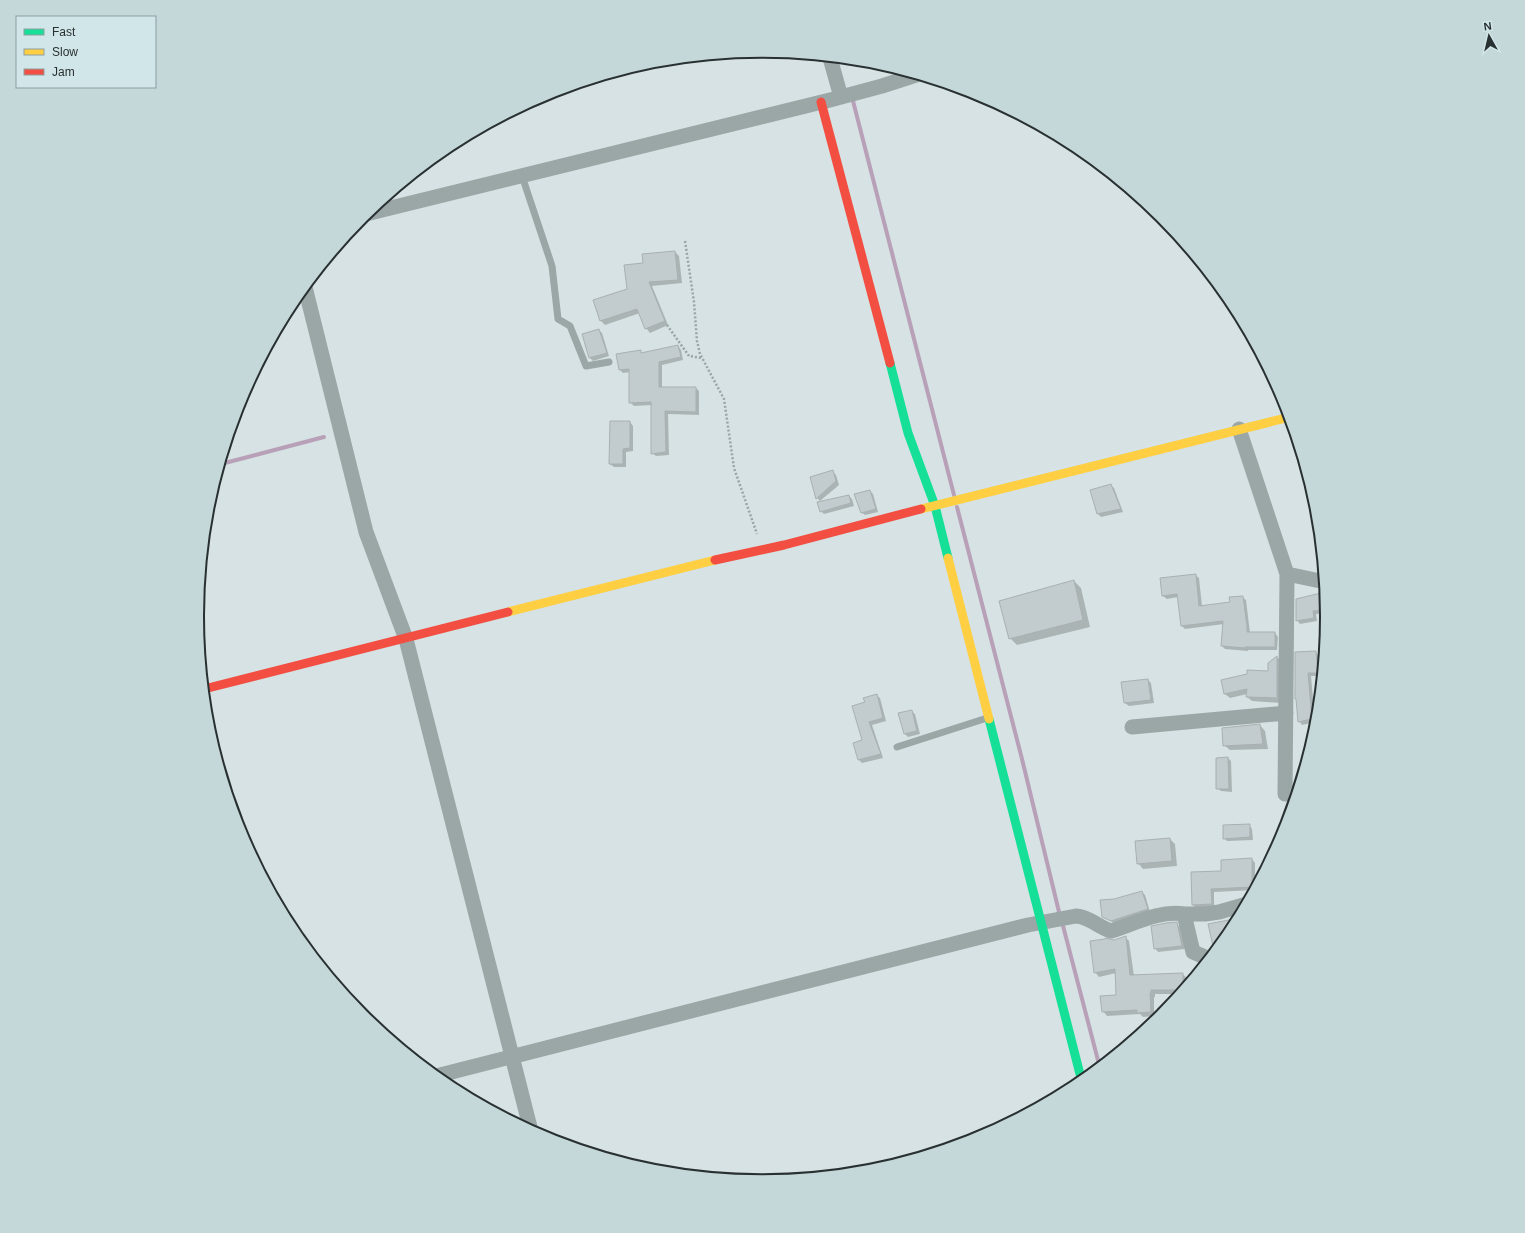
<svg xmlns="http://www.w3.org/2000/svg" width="1525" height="1233" viewBox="0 0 1525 1233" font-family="Arial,sans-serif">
	<rect width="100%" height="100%" fill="#d6e2e3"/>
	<path fill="#0003" d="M675,252L679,256L682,283L652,286L668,325L650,333L646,328L640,313L605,325L601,321L594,301L628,290L644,264Z
		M599,330L602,333L609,356L593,361L590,358Z
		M678,346L681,350L683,360L662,365V388H696L699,391V415L668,414L669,455L656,456L652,453V405L634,406L630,402V372L623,373L620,370L640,351L643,354Z
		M630,422L633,426V451L626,452V467H614L610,464Z
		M832,471L836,475L839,485L820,501L817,498L811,478Z
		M1110,485L1114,488L1123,512L1101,517L1098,514Z
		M870,491L873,494L878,512L865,515L861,512Z
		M849,496L852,499L854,506L824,514L821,511Z
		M1195,575L1199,578L1202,606L1231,603L1242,597L1246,600L1250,633H1275L1278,637L1277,650H1248V651L1225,649L1222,646L1224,624L1185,629L1182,626L1178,597L1167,599L1163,596Z
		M1074,581L1081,588L1090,627L1017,645L1010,638Z
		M1324,593L1326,595L1328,613L1316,614L1317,621L1300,624L1297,620Z
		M1316,652L1319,656H1324L1322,676H1311L1315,722L1302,725L1299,721L1297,700Z
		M1277,657L1282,662L1281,703L1252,701L1247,697V694L1230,698L1225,694L1248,675L1269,672V664Z
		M1148,680L1151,683L1154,703L1129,706L1125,703L1123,683Z
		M876,695L880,698L886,721L872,725L883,758L862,763L859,760L854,743L863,741Z
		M911,711L915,714L920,734L908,737L905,734Z
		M1260,725L1265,731L1268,749L1230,750L1224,745Z
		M1228,758L1231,761L1232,792L1221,791L1217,788Z
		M1249,825L1252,829L1253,840L1227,841L1224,838Z
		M1170,839L1175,844L1177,866L1143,869L1138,863Z
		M1252,859L1255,863V890L1214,892V907L1196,908L1193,905L1222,871Z
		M1142,892L1145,895L1150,912L1115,924L1103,916L1114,900Z
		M1240,916L1233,931L1217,948L1214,945L1238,919L1237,917Z
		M1176,924L1180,927L1185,949L1158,952L1155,948Z
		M1125,937L1129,941L1134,976L1182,974L1187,978V987L1181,994H1155V997H1154V1016L1143,1017L1140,1014L1107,1016L1103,1011L1117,996L1116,973L1099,977L1095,972L1114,941Z"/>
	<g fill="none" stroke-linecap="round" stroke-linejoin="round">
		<path stroke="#b8a1b8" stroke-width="4" d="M852,97L954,495
			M221,464L324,437
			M957,507L1022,759L1060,916
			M1062,922L1100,1068"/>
	</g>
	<path fill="#c2cbcd" stroke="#a8b0b2" d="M675,251L678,280L649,282L665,321L645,329L637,309L600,321L593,300L627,289L624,265L643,263L642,254Z
		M599,329L607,353L589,358L582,334Z
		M678,345L681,357L659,362V387H696V412L665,411L666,452L651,454V402L629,403V369L619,370L616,354L641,350V353Z
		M610,421H630V448L623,449V464H609Z
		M833,470L836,481L816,499L810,477Z
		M1111,484L1121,509L1097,514L1090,490Z
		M870,490L876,509L861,513L854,494Z
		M849,495L851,503L820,512L817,502Z
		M1196,574L1199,606L1230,602L1229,597L1243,596L1247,626V632H1275V647H1245V648L1221,646L1223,621L1181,626L1177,594L1162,596L1160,578Z
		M1074,580L1083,620L1009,639L999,601Z
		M1325,592L1327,610L1313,611L1314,618L1296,621V599Z
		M1316,651L1318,673H1308L1312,719L1298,722L1296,699H1295V652Z
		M1277,656V698L1246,697L1247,689L1224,694L1221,680L1247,674V670L1268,671V663Z
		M1148,679L1151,700L1124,703L1121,682Z
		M877,694L883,718L869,722L881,754L858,760L853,743L862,740L852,706L865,702L863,698Z
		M912,710L917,731L904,734L898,713Z
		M1260,724L1263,744L1223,746L1222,728Z
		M1228,757L1229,789H1216V758Z
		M1250,824V837L1223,839V825Z
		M1170,838L1172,861L1137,864L1135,841Z
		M1252,858V887L1211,889L1212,904L1192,905L1191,872L1221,871V860Z
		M1142,891L1148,909L1111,921L1102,917L1100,900L1114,899Z
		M1239,918L1233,931L1222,944L1213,946L1208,924Z
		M1177,922L1182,946L1154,949L1151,926L1166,923Z
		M1126,936L1130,975L1183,973V990H1151V993H1150L1151,1012L1137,1013V1010L1102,1012L1100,996L1116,995L1115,969L1094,973L1090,941L1105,939V938L1114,940Z"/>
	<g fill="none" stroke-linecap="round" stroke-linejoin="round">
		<path stroke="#9ba4a6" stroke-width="2.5" stroke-dasharray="2 2" stroke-linecap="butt" d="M685,241L694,302L697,341L700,354L724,399L734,468L757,534
			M667,325L689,356L702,358"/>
		<path stroke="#9ba6a7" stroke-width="7" d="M522,176L552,266L558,319L570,326L586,366L609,362
			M897,747L987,718"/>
		<path stroke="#9ba6a7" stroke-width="15" d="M830,58L841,97
			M366,214L830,100L882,86L916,75
			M305,287L366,532L406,639L531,1131
			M1239,429L1287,574L1285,794L1297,792
			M1287,574L1325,582
			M1132,727L1286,713
			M1184,914H1205L1219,912L1247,904
			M436,1076L1028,925L1076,916C1090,917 1098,927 1111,931C1134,924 1159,910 1184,914L1193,952L1210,959"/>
		<path stroke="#16e098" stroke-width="9" d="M890,363L908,433L935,506L948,558
			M989,719L1082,1082"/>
		<path stroke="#ffcf43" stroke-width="9" d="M921,509L1290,417
			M948,558L989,719
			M508,612L715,560"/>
		<path stroke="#f24e42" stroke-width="9" d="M821,102L890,363
			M715,560L784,545L921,509
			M204,689L508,612"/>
	</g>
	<path d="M0 0H1525V1233H0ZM204 616a558 558 0 1 1 1116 0a558 558 0 1 1-1116 0Z" fill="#c4d7d9" fill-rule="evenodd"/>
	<path fill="none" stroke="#293031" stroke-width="2" d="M204 616a558 558 0 1 1 1116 0a558 558 0 1 1-1116 0Z"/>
	<rect x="16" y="16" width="140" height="72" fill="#d1e6e8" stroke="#8e9d9f"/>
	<rect x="24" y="29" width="20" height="6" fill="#16e098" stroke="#8e9d9f"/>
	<text x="52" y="36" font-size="12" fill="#293031">Fast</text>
	<rect x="24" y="49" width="20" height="6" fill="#ffcf43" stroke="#8e9d9f"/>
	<text x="52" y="56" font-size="12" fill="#293031">Slow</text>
	<rect x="24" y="69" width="20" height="6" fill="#f24e42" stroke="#8e9d9f"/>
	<text x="52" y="76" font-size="12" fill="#293031">Jam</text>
	<g transform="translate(1489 36) rotate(352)" stroke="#d1e6e8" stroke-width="3" paint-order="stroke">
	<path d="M0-3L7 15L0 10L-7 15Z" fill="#293031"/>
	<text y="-6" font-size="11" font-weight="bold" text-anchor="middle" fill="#293031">N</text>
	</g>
</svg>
